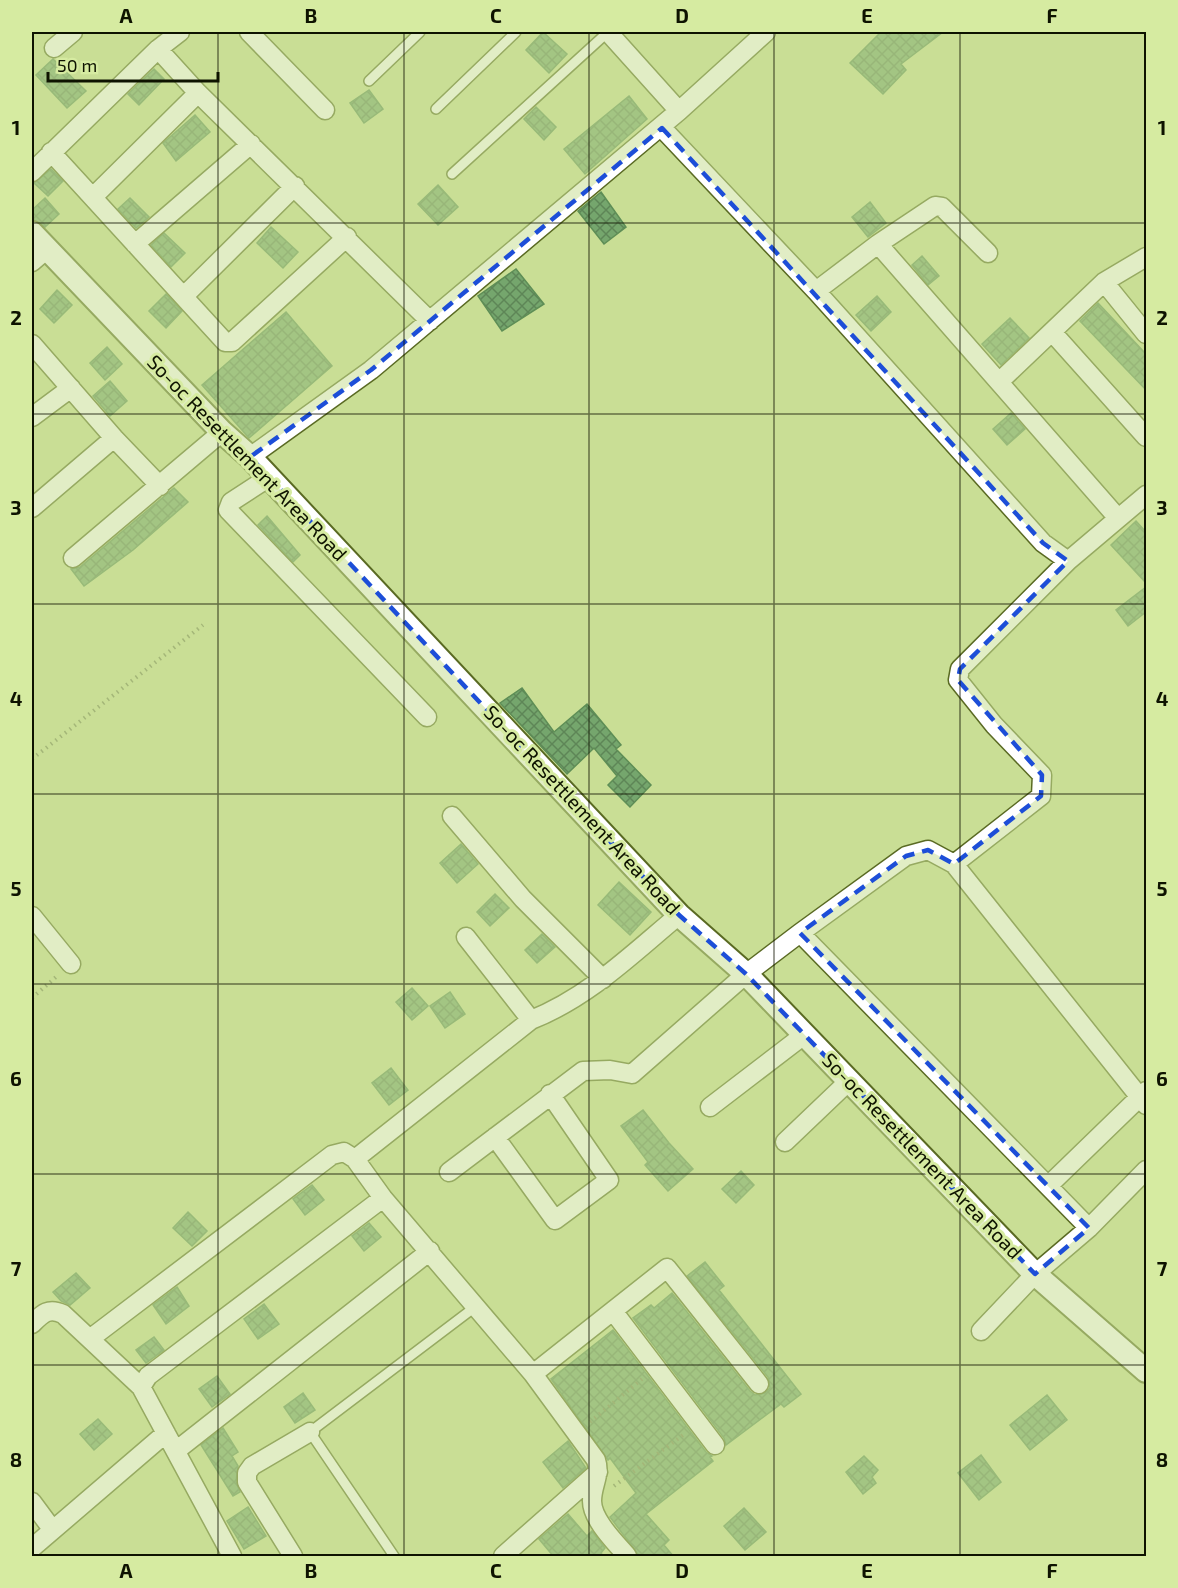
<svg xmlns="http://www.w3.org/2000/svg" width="1178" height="1588" viewBox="0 0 1178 1588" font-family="'Exo 2',sans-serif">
	<defs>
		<pattern id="building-cross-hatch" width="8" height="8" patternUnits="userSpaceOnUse" patternTransform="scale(1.5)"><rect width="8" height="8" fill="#75a66d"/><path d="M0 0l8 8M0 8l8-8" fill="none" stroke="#5e8657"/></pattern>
	</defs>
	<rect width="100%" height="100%" fill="#c9de95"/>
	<path fill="url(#building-cross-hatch)" stroke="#5e8e56" stroke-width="1.5" d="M543,32L567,54L549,73L526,50Z
		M881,32H943L901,64L906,70L883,94L850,63Z
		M53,59L86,91L67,108L36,75Z
		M154,69L164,79L139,105L128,94Z
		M369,90L383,109L364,123L350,103Z
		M629,96L647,119L585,174L564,149Z
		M536,107L556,127L544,140L524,119Z
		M195,115L210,132L176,161L163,143Z
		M51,169L63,181L48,196L34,183Z
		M438,185L458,207L438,225L418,204Z
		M601,192L626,227L604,244L578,211Z
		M45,198L59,214L45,227L32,219V210Z
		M130,198L149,217L136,228L118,209Z
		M870,202L886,223L868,237L852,217Z
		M271,227L298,252L283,268L257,243Z
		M164,233L185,253L171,267L151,245Z
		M922,256L939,276L928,285L912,265Z
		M516,269L544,304L502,331L478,296Z
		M57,290L72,305L54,323L40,309Z
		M166,294L182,311L166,328L149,311Z
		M877,296L891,312L871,331L856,315Z
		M1098,303L1146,354V390L1080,321Z
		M286,312L332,366L249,438L202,385Z
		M1010,318L1029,338L1001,365L982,344Z
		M107,347L122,364L105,380L90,363Z
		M110,381L127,401L110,416L93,396Z
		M1011,413L1025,429L1007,445L993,429Z
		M174,488L188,502L133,550L84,586L71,569L80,567Z
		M267,516L300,555L293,562L258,525Z
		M1136,521L1146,532V583L1111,545Z
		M1146,587V612L1128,626L1116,610Z
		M522,688L554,732L587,704L621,745L616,749L651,785L630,807L608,785L617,776L594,748L567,774L500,703Z
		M461,844L478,864L457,883L440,863Z
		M619,882L651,912L630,935L598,905Z
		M495,894L509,908L490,926L477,912Z
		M542,934L555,947L537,963L525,950Z
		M412,988L428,1006L412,1020L396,1002Z
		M450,992L465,1014L445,1028L430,1006Z
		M391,1068L408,1090L389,1105L372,1083Z
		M643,1110L669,1143L693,1169L668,1191L645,1165L648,1162L621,1126Z
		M741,1171L754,1185L736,1203L722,1189Z
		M312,1185L324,1200L305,1215L293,1199Z
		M188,1212L207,1231L192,1246L173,1228Z
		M369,1223L381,1237L364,1251L352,1236Z
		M705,1262L724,1286L719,1290L801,1394L784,1407L781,1404L726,1445L724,1438L633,1318L651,1305L654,1308L672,1293L750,1391L755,1395L765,1393L770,1388L768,1377L687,1276Z
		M76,1273L90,1288L70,1305L61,1301L53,1292Z
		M177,1287L189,1306L166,1324L153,1305Z
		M264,1304L279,1324L258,1339L244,1319Z
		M613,1330L706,1452L712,1456L710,1457L713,1461L646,1514L669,1540L664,1545L674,1557H640L610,1517L636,1493L610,1458L608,1460L551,1379Z
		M154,1337L164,1350L146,1363L136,1350Z
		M217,1376L230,1394L212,1407L199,1389Z
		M303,1393L315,1410L295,1423L284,1407Z
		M1047,1395L1067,1420L1030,1450L1010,1425Z
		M98,1419L112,1434L94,1450L80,1434Z
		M223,1428L238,1452L232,1456L238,1466L236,1482L240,1492L233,1496L201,1445Z
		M568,1441L586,1468L563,1488L543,1462Z
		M981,1455L1001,1482L979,1500L958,1473Z
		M864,1456L878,1470L872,1477L876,1483L863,1494L846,1472Z
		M248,1507L266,1536L244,1549L227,1521Z
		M744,1508L766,1532L745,1550L724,1526Z
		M568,1514L587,1536L592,1531L605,1548L601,1553L604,1557H554L539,1539Z"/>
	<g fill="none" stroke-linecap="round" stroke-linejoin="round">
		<g stroke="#5a6a23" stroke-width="12">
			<path id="service" d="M369,81L420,32
				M436,109L516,32
				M452,174L608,32
				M394,1556L310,1432L475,1307"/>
		</g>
		<g stroke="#5a6a23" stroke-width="21">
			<path id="minor" d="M249,32L325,110
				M54,48L73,32
				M158,49L198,93L430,321
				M679,111L766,32
				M662,128L816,291L1043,543L1068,561L1146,495
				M51,152L225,342H232L347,237
				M32,172L158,49L180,32
				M93,197L198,93
				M135,244L251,144
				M878,244L1117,517
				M32,262L46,250
				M1104,282L1146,334
				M816,291L878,244L935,206L942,207L988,253
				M184,296L295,186
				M1052,332L1146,437
				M32,344L114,438L160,486
				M999,382L1104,282L1146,257
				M32,417L71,388
				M250,457L371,370L679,111L608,32
				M268,478L231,502L228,510L427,717
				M32,508L114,438
				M73,558L222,432
				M452,816L523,899L603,979
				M954,864L1041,796L1042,775L994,725L958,680L960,669L1068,561
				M32,916L71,964
				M800,933L1089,1228L1035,1274L981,1331
				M466,937L531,1020
				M710,1107L804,1035
				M495,1137L555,1220L609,1180L550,1094
				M785,1142L850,1080
				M449,1172L583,1071L610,1070L632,1074L746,974L800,933L906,856L928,850L954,864L1146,1105
				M1048,1186L1146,1091
				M1089,1228L1146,1170
				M613,1311L715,1445
				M32,1324C42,1314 48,1307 63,1314L141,1387
				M91,1338L332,1155L344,1152L355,1159
				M533,1374L667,1268L759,1384
				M177,1450L430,1251
				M32,1502L52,1529
				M32,1548L166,1433
				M232,1556L141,1387L148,1376L383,1198
				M293,1556L247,1482V1473L252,1466L310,1432
				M503,1556L598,1472
				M627,1556C616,1543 592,1520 592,1501C592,1485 601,1475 596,1460L533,1374L383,1198L355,1159L531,1020C589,997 632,954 679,915"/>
		</g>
		<g stroke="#5a6a23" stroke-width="26">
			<path id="tertiary" d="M32,233L222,432L250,457L679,915L746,974L1035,1274L1146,1371"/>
		</g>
		<path stroke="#788655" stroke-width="4" stroke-dasharray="1.5 4.5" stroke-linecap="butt" d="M32,759L203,625
			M32,998L56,977
			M590,1422L642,1379
			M614,1486L683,1435"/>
		<use href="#service" stroke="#fff" stroke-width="9"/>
		<use href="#minor" stroke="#fff" stroke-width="18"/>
		<use href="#tertiary" stroke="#fff" stroke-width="22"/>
	</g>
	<path d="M0 0H1178V1588H0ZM662,128L1043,543L1068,561L960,669L958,680L1042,775L1041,796L954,864L928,850L906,856L800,933L1089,1228L1035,1274L746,974L679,915L250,457L371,370Z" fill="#c9de95" fill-opacity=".55" fill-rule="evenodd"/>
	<path fill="none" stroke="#1d4ed8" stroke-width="4.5" stroke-dasharray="12 8" stroke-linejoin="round" d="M662,128L1043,543L1068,561L960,669L958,680L1042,775L1041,796L954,864L928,850L906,856L800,933L1089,1228L1035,1274L746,974L679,915L250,457L371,370Z"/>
	<path fill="none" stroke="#0e1300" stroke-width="1.5" stroke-opacity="0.55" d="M218,32V1556M404,32V1556M589,32V1556M774,32V1556M960,32V1556M32,223H1146M32,414H1146M32,604H1146M32,794H1146M32,984H1146M32,1174H1146M32,1365H1146"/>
	<g text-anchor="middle" stroke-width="6" stroke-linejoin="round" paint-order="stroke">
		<g font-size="20" fill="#0e1300" stroke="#d6eba1">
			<text transform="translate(247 458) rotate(46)" y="7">So-oc Resettlement Area Road</text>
			<text transform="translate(582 810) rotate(47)" y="7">So-oc Resettlement Area Road</text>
			<text transform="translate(922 1156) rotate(46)" y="7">So-oc Resettlement Area Road</text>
		</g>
	</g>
	<rect width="1178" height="1588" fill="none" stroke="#d6eba1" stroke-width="66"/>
	<path d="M48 72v9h170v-9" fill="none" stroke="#0e1300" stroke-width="3"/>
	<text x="57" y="72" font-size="18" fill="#0e1300" stroke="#d6eba1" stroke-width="4.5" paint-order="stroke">50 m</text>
	<rect x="33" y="33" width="1112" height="1522" fill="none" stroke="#0e1300" stroke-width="2"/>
	<g font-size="20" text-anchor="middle" font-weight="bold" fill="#0e1300">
		<text x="126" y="23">A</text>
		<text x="311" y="23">B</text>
		<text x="496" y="23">C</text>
		<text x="682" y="23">D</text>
		<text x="867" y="23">E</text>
		<text x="1052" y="23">F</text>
		<text x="16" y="135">1</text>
		<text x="1162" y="135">1</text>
		<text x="16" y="325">2</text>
		<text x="1162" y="325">2</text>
		<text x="16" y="515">3</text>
		<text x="1162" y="515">3</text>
		<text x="16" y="706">4</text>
		<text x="1162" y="706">4</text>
		<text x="16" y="896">5</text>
		<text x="1162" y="896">5</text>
		<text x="16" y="1086">6</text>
		<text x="1162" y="1086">6</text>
		<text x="16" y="1276">7</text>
		<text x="1162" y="1276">7</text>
		<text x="16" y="1467">8</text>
		<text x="1162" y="1467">8</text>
		<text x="126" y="1578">A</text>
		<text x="311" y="1578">B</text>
		<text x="496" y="1578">C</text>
		<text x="682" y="1578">D</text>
		<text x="867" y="1578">E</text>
		<text x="1052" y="1578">F</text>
	</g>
</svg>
